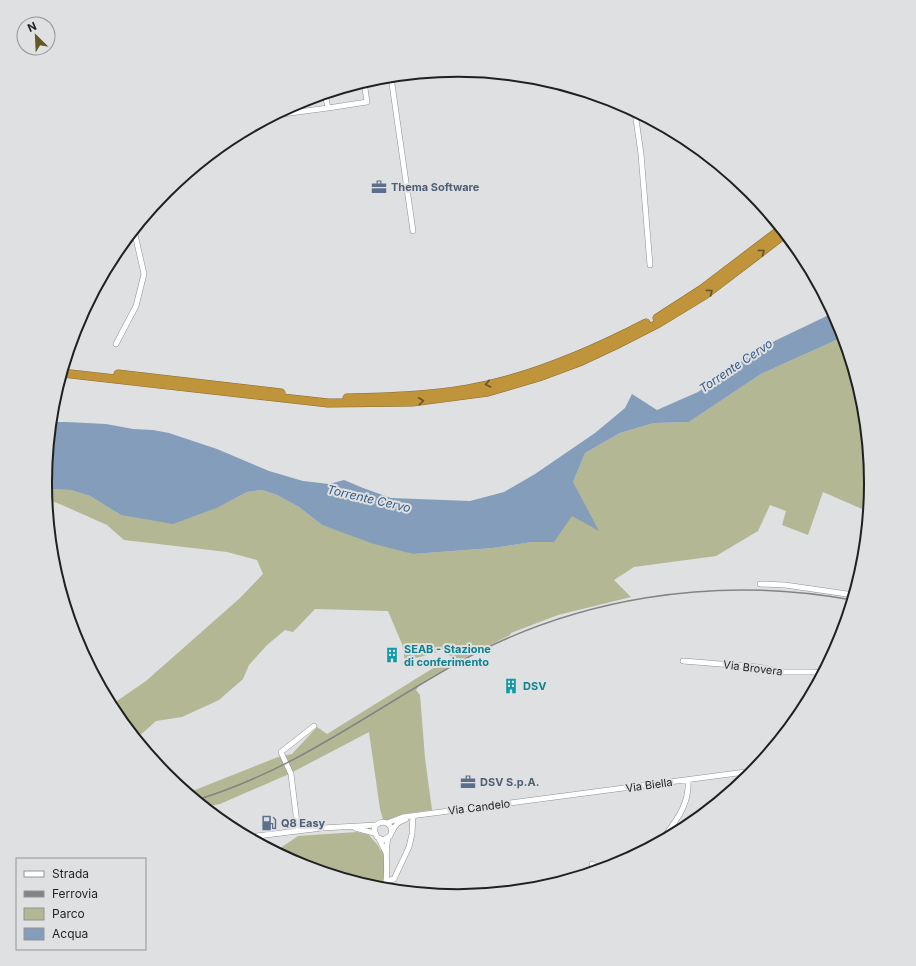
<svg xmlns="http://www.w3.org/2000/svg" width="916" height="966" viewBox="0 0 916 966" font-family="Inter,sans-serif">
	<rect width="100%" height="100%" fill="#dfe0e2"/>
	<path fill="#b3b793" d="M843,337L863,403L871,483L862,509L823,492L808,535L782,525L786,511L770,505L758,531L716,556L634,567L614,580L631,597L558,615L511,633L510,635L460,660L421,683L416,690L420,695L425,758L432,810L403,814L387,820L383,819L380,809L369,732L289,774L220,804L205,807L174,781L195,790L278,757L292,754L317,727L327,734L451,657L445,650L405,661L402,644L388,611L315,609L293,632L285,630L266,646L249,665L243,679L219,700L182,717L156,721L136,739L114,712L111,705L146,681L240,598L263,574L257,560L227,552L124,540L107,525L62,505L47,499L46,489L71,490L90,496L121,515L219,507L247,492L262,490L277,495L299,507L322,525L413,554L493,548L532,542H554L573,482L585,453L620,433L654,423L689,422L761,374Z
		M357,832L369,835C373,841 378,843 380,850H383L385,865L382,888L300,864L276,852L279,849L298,836Z"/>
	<path fill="#849dbb" d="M833,313L840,325L843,337L761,374L689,422L654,423L620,433L585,453L573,482L599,531L572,516L554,542H532L493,548L413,554L374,544L322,525L299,507L277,495L262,490L247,492L219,507L173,524L121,515L90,496L71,490L46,489L45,483L51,422H67L106,424L133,429L153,430L169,433L217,449L269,471L303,481L329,484L344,480L363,488L391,498L470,501L504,492L535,474L595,433L625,408L632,394L657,410L698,392L762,347Z"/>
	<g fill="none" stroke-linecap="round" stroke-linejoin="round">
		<g stroke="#919194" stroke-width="6">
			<path id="minor" d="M391,77L413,231
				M328,108L367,102L364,82
				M635,112L641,154L650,265
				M275,115L328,108L325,94
				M116,344L136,306L144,274L134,230
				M760,584L785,585L854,595
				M683,661L758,667L784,672H813L822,673
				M387,823L403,817L753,771
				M355,828L374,833
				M298,831L291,774L281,752L314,726
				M392,832C395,824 399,822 406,819
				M249,837L322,828L376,825C385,818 395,826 390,836L383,840L377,837L374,830L376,825
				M379,839L386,853
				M661,841C675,822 690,805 688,780
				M592,864L601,869
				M386,881L394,879L409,847L412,834L413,816
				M385,889C389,872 384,854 388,838"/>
		</g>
		<g stroke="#886b31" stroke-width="9">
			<path id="highway" d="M657,318L702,289L781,229
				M62,373L328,403L412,402L488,392L539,377L582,361L616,345L659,323L705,295L785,234
				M118,374L281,393
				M347,398C387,397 428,396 468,389C530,378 590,352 646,323"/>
		</g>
		<use href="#minor" stroke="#fff" stroke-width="5"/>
		<use href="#highway" stroke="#c0943a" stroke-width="8"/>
		<path stroke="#838485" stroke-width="1.5" d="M196,800C291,772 367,714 452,666C573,597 716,575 852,600"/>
	</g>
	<defs><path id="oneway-chevron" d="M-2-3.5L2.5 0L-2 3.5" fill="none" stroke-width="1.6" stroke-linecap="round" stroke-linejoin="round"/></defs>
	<g stroke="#67542c">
		<use href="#oneway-chevron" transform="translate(762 252) rotate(-37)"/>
		<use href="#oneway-chevron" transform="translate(710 292) rotate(-37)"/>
		<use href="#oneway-chevron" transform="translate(488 384) rotate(167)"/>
		<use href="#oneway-chevron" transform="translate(421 401) rotate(-6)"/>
	</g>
	<defs>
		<g id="office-bare" transform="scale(1.2)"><path d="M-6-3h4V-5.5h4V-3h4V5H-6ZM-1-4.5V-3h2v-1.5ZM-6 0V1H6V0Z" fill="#5c6f8a" stroke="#dfe0e2" stroke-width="2.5" paint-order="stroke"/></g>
		<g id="building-bare" transform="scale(1.2)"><path d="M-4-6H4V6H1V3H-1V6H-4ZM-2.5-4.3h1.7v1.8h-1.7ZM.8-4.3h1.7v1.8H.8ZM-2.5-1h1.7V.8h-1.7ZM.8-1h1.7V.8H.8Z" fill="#0f9aa8" stroke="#dfe0e2" stroke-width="2.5" paint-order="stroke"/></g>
		<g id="fuel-bare" transform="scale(1.2)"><path d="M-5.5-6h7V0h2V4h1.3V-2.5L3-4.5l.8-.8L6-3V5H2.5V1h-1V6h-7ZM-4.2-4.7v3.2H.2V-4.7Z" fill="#5c6f8a" stroke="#dfe0e2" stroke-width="2.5" paint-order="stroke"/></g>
	</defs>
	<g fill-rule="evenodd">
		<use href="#office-bare" x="379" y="187"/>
		<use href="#building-bare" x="392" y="655"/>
		<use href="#building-bare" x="511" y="686"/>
		<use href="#office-bare" x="468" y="782"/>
		<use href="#fuel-bare" x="269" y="823"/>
	</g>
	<g text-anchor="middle" stroke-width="4" stroke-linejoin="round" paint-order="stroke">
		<g font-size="11" font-weight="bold" fill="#4e5e75" stroke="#dfe0e2" text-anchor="start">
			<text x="391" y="191">Thema Software</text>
			<text x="480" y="786">DSV S.p.A.</text>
			<text x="281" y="827">Q8 Easy</text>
		</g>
		<g font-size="11" font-weight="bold" fill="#0d838f" stroke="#dfe0e2" text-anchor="start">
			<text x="404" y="653">SEAB - Stazione<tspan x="404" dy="13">di conferimento</tspan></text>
			<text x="523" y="690">DSV</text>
		</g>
		<g font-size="11" fill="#1f2020" stroke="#dfe0e2">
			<text transform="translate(753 668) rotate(7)" y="4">Via Brovera</text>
			<text transform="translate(649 785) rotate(-8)" y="4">Via Biella</text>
			<text transform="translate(479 807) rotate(-7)" y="4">Via Candelo</text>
		</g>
		<g font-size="12" font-style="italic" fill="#345a84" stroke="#dfe0e2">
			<text transform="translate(736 366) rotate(-34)" y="4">Torrente Cervo</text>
			<text transform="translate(369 499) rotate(13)" y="4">Torrente Cervo</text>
		</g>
	</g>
	<path d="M0 0H916V966H0ZM52 483a406 406 0 1 1 812 0a406 406 0 1 1-812 0Z" fill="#dfe0e2" fill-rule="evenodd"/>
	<path fill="none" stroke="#1f2020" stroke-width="2" d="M52 483a406 406 0 1 1 812 0a406 406 0 1 1-812 0Z"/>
	<rect x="16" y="858" width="130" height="92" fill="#dfe0e2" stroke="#929394"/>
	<rect x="24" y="871" width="20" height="6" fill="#ffffff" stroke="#929394"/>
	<text x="52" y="878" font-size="12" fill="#1f2020">Strada</text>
	<rect x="24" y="891" width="20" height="6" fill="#838485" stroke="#929394"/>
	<text x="52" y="898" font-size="12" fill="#1f2020">Ferrovia</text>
	<rect x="24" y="908" width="20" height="12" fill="#b3b793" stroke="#929394"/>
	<text x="52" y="918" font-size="12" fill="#1f2020">Parco</text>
	<rect x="24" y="928" width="20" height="12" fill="#849dbb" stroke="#929394"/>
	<text x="52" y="938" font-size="12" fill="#1f2020">Acqua</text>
	<g transform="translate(36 36) rotate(336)"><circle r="19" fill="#dfe0e2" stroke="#929394"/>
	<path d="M0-3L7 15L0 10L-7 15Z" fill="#645724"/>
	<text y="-6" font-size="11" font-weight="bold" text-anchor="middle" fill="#1f2020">N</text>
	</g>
</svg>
